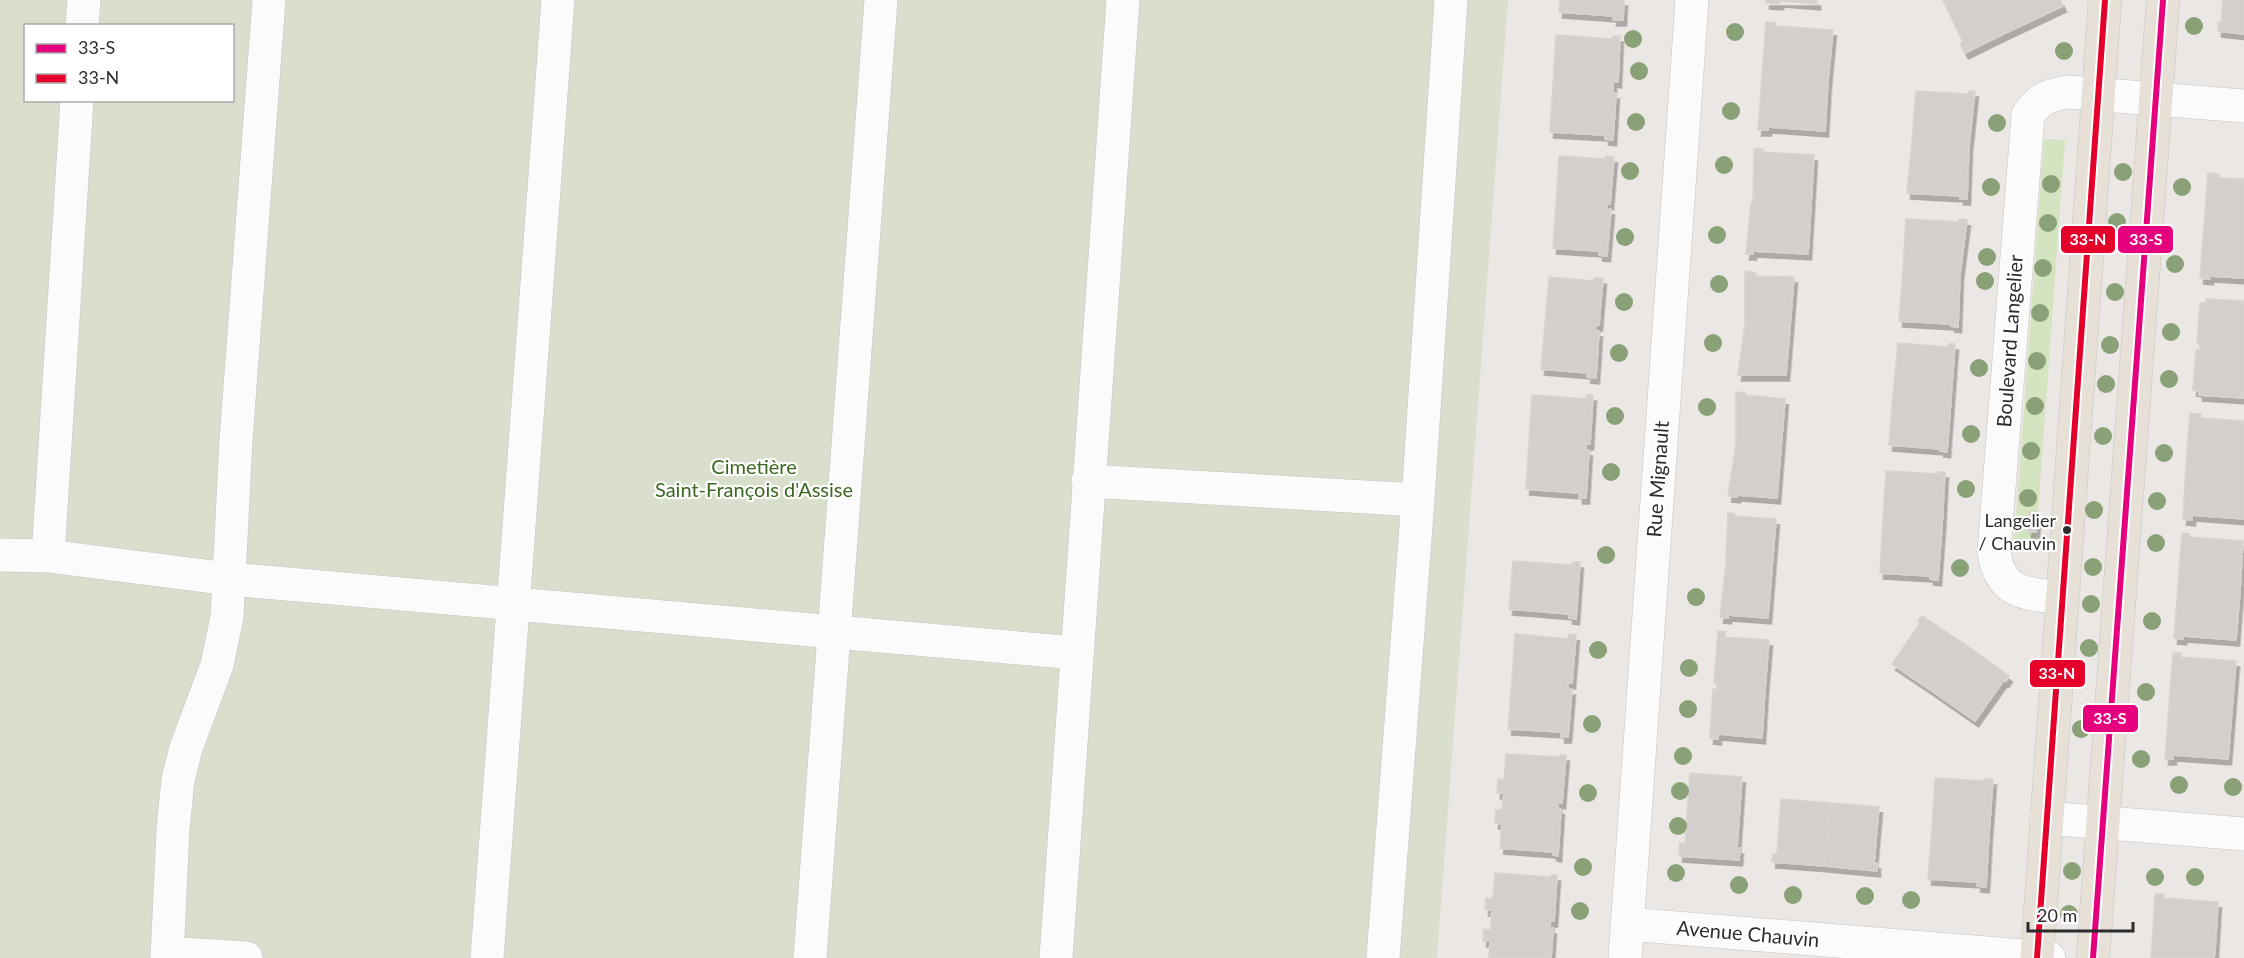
<svg xmlns="http://www.w3.org/2000/svg" width="2244" height="958" viewBox="0 0 2244 958" font-family="Lato,sans-serif">
	<defs>
		<filter id="shadow"><feDropShadow dx="3.5" dy="6" stdDeviation="0" flood-color="#0004"/></filter>
	</defs>
	<rect width="100%" height="100%" fill="#ebe7e4"/>
	<path fill="#d4e3c0" d="M2044,139L2065,140L2038,512H2029L2028,531L2036,532L2035,544L2014,543Z"/>
	<path fill="#dadecc" fill-rule="evenodd" d="M0,0H1508L1437,958H0ZM26,26H232V100H26Z"/>
	<path fill="#d2cfcd" stroke="#d6d3d0" stroke-width="1.5" filter="url(#shadow)" d="M1560,0H1624L1623,20H1613L1614,16L1559,12Z
		M1766,0H1817V4L1780,1V4L1766,3Z
		M1943,0H1997L2012,30L1965,53L1960,44L1963,42Z
		M1997,0H2060L2063,6L2012,30Z
		M2223,0H2244V34L2218,31V22L2221,23Z
		M1766,22L1775,23V26L1833,30L1828,81L1762,77Z
		M1556,35L1613,39V36H1620L1618,82L1613,81V88L1553,85Z
		M1762,77L1828,81L1825,131L1768,127V130H1758Z
		M1553,85L1613,88L1612,93H1616L1613,140L1605,139V135L1550,132Z
		M1916,91L1968,94L1969,91H1975L1969,146L1912,142Z
		M1912,142L1969,146L1967,199H1960L1961,196L1907,193Z
		M1754,149H1763L1762,152L1814,155L1811,205L1753,201Z
		M1559,156L1606,159V156L1614,157L1610,204L1607,203V208L1556,205Z
		M2208,173L2219,174L2218,178L2244,179V229L2204,226Z
		M1753,201L1811,205L1808,254L1753,251V254H1746L1751,203Z
		M1556,205L1611,209L1607,256L1599,255V251L1553,248Z
		M1906,219L1959,222V219L1967,220L1960,274L1903,270Z
		M2204,226L2244,229V278L2210,276V279L2200,278Z
		M1903,270L1960,274L1958,327L1951,326V324L1899,321Z
		M1745,271L1756,273L1755,276L1794,277L1790,327L1745,324Z
		M1549,277L1594,281V278H1603L1599,325H1596V327L1545,324Z
		M2206,299L2244,301V350L2200,347V343H2197L2200,303H2206Z
		M1545,324L1596,327L1595,331H1599L1596,378L1587,377L1588,373L1541,369Z
		M1745,324L1790,327L1786,375H1738Z
		M1898,343L1948,347L1949,344H1955L1951,398L1893,395Z
		M2200,347L2244,350V398L2199,395V391L2193,390L2196,350H2200Z
		M1736,392L1745,393V395L1785,399L1781,448L1736,444Z
		M1532,395L1586,399V395H1593L1590,444H1586V447L1529,443Z
		M1893,395L1951,398L1947,452L1940,451L1941,449L1889,445Z
		M2190,413L2201,414L2200,418L2244,421V470L2186,466Z
		M1529,443L1586,447L1585,450H1589L1586,498H1579V493L1526,489Z
		M1736,444L1781,448L1777,498L1737,495V497L1728,496Z
		M2186,466L2244,470V519L2192,515V520L2183,519Z
		M1886,471L1938,474V472H1945L1942,526L1883,522Z
		M2029,512H2038L2036,532H2028Z
		M1728,513L1734,514L1735,516L1776,519L1772,568L1726,564Z
		M1883,522L1942,526L1938,580L1930,579V576L1880,573Z
		M2182,533L2190,534L2189,537L2243,541L2240,591L2178,586Z
		M1513,561L1573,565V562H1580L1576,619L1569,618V614L1509,609Z
		M1726,564L1772,568L1768,618L1728,615V618L1720,617Z
		M2178,586L2240,591L2236,640L2183,636V639L2174,638Z
		M1922,616L1966,645L1935,693L1892,664L1920,623L1918,621Z
		M1718,631L1726,632L1725,637L1769,640L1765,689L1718,686V683H1714Z
		M1515,634L1568,639L1569,634L1576,635L1572,683L1568,682V686L1512,680Z
		M1966,645L2009,676L2006,681L2004,680L1975,721L1935,693Z
		M2173,653H2181L2180,657L2236,661L2232,710L2169,706Z
		M1512,680L1568,686V689H1572L1568,737H1561V732L1508,729Z
		M1718,686L1765,689L1762,738L1718,734V739L1710,738L1713,689H1717Z
		M2169,706L2232,710L2228,759L2173,755V759H2165Z
		M1506,754L1560,757V755H1566L1562,803L1559,802L1558,805L1503,801L1504,793H1497L1498,779L1504,780Z
		M1690,773L1742,777L1737,848H1740L1739,860L1679,856L1680,843L1685,844Z
		M1935,778L1985,781V779H1993L1989,833L1932,829Z
		M1781,799L1830,803L1825,866L1772,862L1773,854H1777Z
		M1503,801L1558,805V808L1561,809L1558,856L1553,855V852L1500,848L1502,824L1495,823L1496,810H1502Z
		M1830,803L1879,807L1874,863H1877V871L1825,866Z
		M1932,829L1989,833L1986,887L1977,886L1978,882L1928,879Z
		M1495,873L1551,877V875H1557L1554,921H1551L1550,924L1491,921L1492,910H1485L1486,898L1493,899Z
		M2155,894H2164L2163,898L2218,902L2215,951L2152,947Z
		M1491,921L1550,924V928H1553L1551,958H1489L1490,941H1483L1484,929L1491,930Z
		M2152,947L2215,951L2214,958H2151Z"/>
	<g fill="none" stroke-linecap="round" stroke-linejoin="round">
		<g stroke="#c5c4c4" stroke-width="34">
			<path id="minor" d="M82,26L84,0
				M1088,481L1418,500
				M0,555L48,556L229,579L1076,653
				M48,556L77,100
				M2063,598C2026,593 2001,596 1994,552L2028,115C2040,97 2048,96 2068,92L2244,106
				M2046,818L2244,834
				M1627,924L2049,958
				M167,953L246,958
				M167,958L173,829L178,780L186,748L217,665L227,617L236,440L269,0
				M487,958L558,0
				M810,958L881,0
				M1056,958L1123,0
				M1383,958L1418,500L1451,0
				M1625,958L1692,0"/>
		</g>
		<g stroke="#c6c4c3" stroke-width="34">
			<path id="major" d="M2037,958L2105,0
				M2093,958L2163,0"/>
		</g>
		<use href="#minor" stroke="#fcfbfb" stroke-width="33"/>
		<use href="#major" stroke="#e7e0d6" stroke-width="33"/>
		<g stroke="#fff" stroke-width="10">
			<path id="bus-1" d="M2093,958L2163,0"/>
		</g>
		<g stroke="#fff" stroke-width="10">
			<path id="bus-2" d="M2037,958L2105,0"/>
		</g>
		<use href="#bus-1" stroke="#e5007d" stroke-width="6"/>
		<use href="#bus-2" stroke="#e4002b" stroke-width="6"/>
	</g>
	<g fill="#8aa178">
		<circle cx="2194" cy="26" r="9"/>
		<circle cx="1735" cy="32" r="9"/>
		<circle cx="1633" cy="39" r="9"/>
		<circle cx="2064" cy="51" r="9"/>
		<circle cx="1639" cy="71" r="9"/>
		<circle cx="1731" cy="111" r="9"/>
		<circle cx="1636" cy="122" r="9"/>
		<circle cx="1997" cy="123" r="9"/>
		<circle cx="1724" cy="165" r="9"/>
		<circle cx="1630" cy="171" r="9"/>
		<circle cx="2123" cy="172" r="9"/>
		<circle cx="2051" cy="184" r="9"/>
		<circle cx="1991" cy="187" r="9"/>
		<circle cx="2182" cy="187" r="9"/>
		<circle cx="2117" cy="222" r="9"/>
		<circle cx="2048" cy="223" r="9"/>
		<circle cx="1717" cy="235" r="9"/>
		<circle cx="1625" cy="237" r="9"/>
		<circle cx="1987" cy="257" r="9"/>
		<circle cx="2175" cy="264" r="9"/>
		<circle cx="2043" cy="268" r="9"/>
		<circle cx="1985" cy="281" r="9"/>
		<circle cx="1719" cy="284" r="9"/>
		<circle cx="2115" cy="292" r="9"/>
		<circle cx="1624" cy="302" r="9"/>
		<circle cx="2040" cy="313" r="9"/>
		<circle cx="2171" cy="332" r="9"/>
		<circle cx="1713" cy="343" r="9"/>
		<circle cx="2110" cy="345" r="9"/>
		<circle cx="1619" cy="353" r="9"/>
		<circle cx="2037" cy="361" r="9"/>
		<circle cx="1979" cy="368" r="9"/>
		<circle cx="2169" cy="379" r="9"/>
		<circle cx="2106" cy="384" r="9"/>
		<circle cx="2035" cy="406" r="9"/>
		<circle cx="1707" cy="407" r="9"/>
		<circle cx="1615" cy="416" r="9"/>
		<circle cx="1971" cy="434" r="9"/>
		<circle cx="2103" cy="436" r="9"/>
		<circle cx="2031" cy="451" r="9"/>
		<circle cx="2164" cy="453" r="9"/>
		<circle cx="1611" cy="472" r="9"/>
		<circle cx="1966" cy="489" r="9"/>
		<circle cx="2028" cy="498" r="9"/>
		<circle cx="2157" cy="501" r="9"/>
		<circle cx="2094" cy="510" r="9"/>
		<circle cx="2156" cy="543" r="9"/>
		<circle cx="1606" cy="555" r="9"/>
		<circle cx="2093" cy="567" r="9"/>
		<circle cx="1960" cy="568" r="9"/>
		<circle cx="1696" cy="597" r="9"/>
		<circle cx="2091" cy="604" r="9"/>
		<circle cx="2152" cy="621" r="9"/>
		<circle cx="2089" cy="648" r="9"/>
		<circle cx="1598" cy="650" r="9"/>
		<circle cx="1689" cy="668" r="9"/>
		<circle cx="2146" cy="692" r="9"/>
		<circle cx="1688" cy="709" r="9"/>
		<circle cx="1592" cy="724" r="9"/>
		<circle cx="2081" cy="729" r="9"/>
		<circle cx="1683" cy="756" r="9"/>
		<circle cx="2141" cy="759" r="9"/>
		<circle cx="2179" cy="785" r="9"/>
		<circle cx="2233" cy="787" r="9"/>
		<circle cx="1680" cy="791" r="9"/>
		<circle cx="1588" cy="793" r="9"/>
		<circle cx="1678" cy="826" r="9"/>
		<circle cx="1583" cy="867" r="9"/>
		<circle cx="2072" cy="871" r="9"/>
		<circle cx="1676" cy="873" r="9"/>
		<circle cx="2155" cy="877" r="9"/>
		<circle cx="2195" cy="877" r="9"/>
		<circle cx="1739" cy="885" r="9"/>
		<circle cx="1793" cy="895" r="9"/>
		<circle cx="1865" cy="896" r="9"/>
		<circle cx="1911" cy="900" r="9"/>
		<circle cx="1580" cy="911" r="9"/>
		<circle cx="2069" cy="914" r="9"/>
	</g>
	<circle fill="#2d2d2d" stroke="#fff" stroke-width="2" cx="2067" cy="530" r="5"/>
	<g text-anchor="middle" stroke-width="4.5" stroke-linejoin="round" paint-order="stroke">
		<g font-size="18" fill="#2d2d2d" stroke="#fff" text-anchor="end">
			<text x="2056" y="527">Langelier<tspan x="2056" dy="23">/ Chauvin</tspan></text>
		</g>
		<g font-size="20" fill="#2d2d2d" stroke="#fff">
			<text transform="translate(2010 341) rotate(-86)" y="7">Boulevard Langelier</text>
			<text transform="translate(1658 479) rotate(-86)" y="7">Rue Mignault</text>
			<text transform="translate(1748 934) rotate(5)" y="7">Avenue Chauvin</text>
		</g>
		<g font-size="20" fill="#3a6820" stroke="#fff">
			<text x="754" y="474">Cimetière<tspan x="754" dy="23">Saint-François d'Assise</tspan></text>
		</g>
	</g>
	<g stroke="#fff" stroke-width="2">
		<rect x="2060" y="225" width="56" height="29" rx="6" fill="#e4002b"/>
		<rect x="2117" y="225" width="57" height="29" rx="6" fill="#e5007d"/>
		<rect x="2029" y="659" width="57" height="29" rx="6" fill="#e4002b"/>
		<rect x="2082" y="704" width="57" height="29" rx="6" fill="#e5007d"/>
	</g>
	<g font-size="16" text-anchor="middle" font-weight="bold" fill="#fff">
		<text x="2088" y="245">33-N</text>
		<text x="2146" y="245">33-S</text>
		<text x="2057" y="679">33-N</text>
		<text x="2110" y="724">33-S</text>
	</g>
	<rect x="24" y="24" width="210" height="78" fill="#ffffff" stroke="#ababab" stroke-width="1.5"/>
	<rect x="36" y="44" width="30" height="9" fill="#e5007d" stroke="#ababab" stroke-width="1.5"/>
	<text x="78" y="54" font-size="18" fill="#2d2d2d">33-S</text>
	<rect x="36" y="74" width="30" height="9" fill="#e4002b" stroke="#ababab" stroke-width="1.5"/>
	<text x="78" y="84" font-size="18" fill="#2d2d2d">33-N</text>
	<path d="M2028 922v9h105v-9" fill="none" stroke="#2d2d2d" stroke-width="3"/>
	<text x="2037" y="922" font-size="18" fill="#2d2d2d" stroke="#ffffff" stroke-width="4.5" paint-order="stroke">20 m</text>
</svg>
